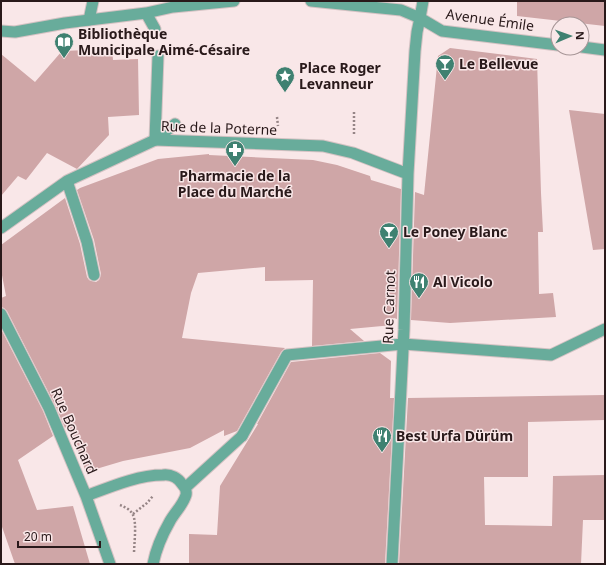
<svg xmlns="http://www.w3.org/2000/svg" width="606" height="565" viewBox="0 0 606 565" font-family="'Noto Sans',sans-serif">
	<rect width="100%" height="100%" fill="#f9e7e8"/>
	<path fill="#cfa6a7" d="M517,1H605V26L517,16Z
		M450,48L537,59L541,193L543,232H538L539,294L553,293L556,317L450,323L411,320L415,192L424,195L438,56Z
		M112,49L113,60L138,59L139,115L108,117L109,135L77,169L47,153L26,180L18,176L1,196V54L35,82L62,51Z
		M569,110L605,114V249L593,250Z
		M209,154V155L313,160L337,165L370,176L371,180L401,189L397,319L394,318L393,325L350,329L364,341L312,346L313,280L265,281V267L198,273L191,293L182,338L285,348L281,352L237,431L224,436V430L190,448L123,461L86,472L68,425L65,428L55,405L7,311L4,308L1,307V298L6,296L1,270V245L65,198L80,244L87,277L89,280L91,281L96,282L99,280L100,278L101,274L94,240L77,190L80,188L158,159Z
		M1,329L43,411L53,436L18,460L37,510L73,506L90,564H15L1,524Z
		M380,353L391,361L390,398H394L385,564H189V534L217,535L220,486L258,424H257L291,362Z
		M605,395V420L528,422V477H484L485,525L552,526L553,476L605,475V520H583L581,564H399L408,398Z"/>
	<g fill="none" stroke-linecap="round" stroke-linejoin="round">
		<g stroke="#d4c2c3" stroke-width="13">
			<path id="service" d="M89,20L93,1
				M67,181L87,242L94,275
				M1,228L67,181L155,140L175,124
				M403,344L551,355L605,329"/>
		</g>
		<g stroke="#d4c2c3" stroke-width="13">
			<path id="pedestrian" d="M158,56L155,140L323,146L353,153L408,174
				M242,436L287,355L403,344
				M392,564L404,330L408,174L415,51L417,32L420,18"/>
		</g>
		<g stroke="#d4c2c3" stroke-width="13">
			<path id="minor" d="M311,1L401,10L420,18L442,31L558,45
				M146,13L155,29
				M420,18L423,1
				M1,31L15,32L65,23L146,13L173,7L234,1
				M582,47L605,50
				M1,314L49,408L86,496L110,564
				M185,488L242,436
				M86,496C110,487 138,475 163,475C171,474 178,478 182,484C185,487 187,490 186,495C183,505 175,512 170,521C162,535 156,549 153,564"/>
		</g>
		<path stroke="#968586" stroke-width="2.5" stroke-dasharray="2 2" stroke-linecap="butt" d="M277,117L278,126
			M354,134V111
			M120,505C125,507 131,510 133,515C137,523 134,544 134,554
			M133,514L147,503L153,496"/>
		<use href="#service" stroke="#68ac9b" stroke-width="11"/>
		<use href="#pedestrian" stroke="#68ac9b" stroke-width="11"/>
		<use href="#minor" stroke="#68ac9b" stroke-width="11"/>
	</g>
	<defs>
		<g id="library-pin" transform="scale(1)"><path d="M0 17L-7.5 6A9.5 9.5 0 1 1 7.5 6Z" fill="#3f8171" stroke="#f9e7e8"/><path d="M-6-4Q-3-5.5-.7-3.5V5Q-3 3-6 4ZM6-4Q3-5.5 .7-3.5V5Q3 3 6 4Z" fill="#fff"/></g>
		<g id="bar-pin" transform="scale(1)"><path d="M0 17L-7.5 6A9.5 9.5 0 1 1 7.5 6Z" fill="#3f8171" stroke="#f9e7e8"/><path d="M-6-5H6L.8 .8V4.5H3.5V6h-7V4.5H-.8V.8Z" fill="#fff"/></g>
		<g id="sight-pin" transform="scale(1)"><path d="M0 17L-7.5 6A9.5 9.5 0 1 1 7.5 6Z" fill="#3f8171" stroke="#f9e7e8"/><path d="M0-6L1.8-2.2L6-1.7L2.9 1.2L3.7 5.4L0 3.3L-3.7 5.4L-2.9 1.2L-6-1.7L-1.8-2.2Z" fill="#fff"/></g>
		<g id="pharmacy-pin" transform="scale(1)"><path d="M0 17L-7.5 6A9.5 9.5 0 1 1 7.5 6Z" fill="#3f8171" stroke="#f9e7e8"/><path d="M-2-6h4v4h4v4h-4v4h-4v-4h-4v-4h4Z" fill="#fff"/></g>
		<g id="restaurant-pin" transform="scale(1)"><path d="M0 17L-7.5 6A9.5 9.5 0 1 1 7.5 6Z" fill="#3f8171" stroke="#f9e7e8"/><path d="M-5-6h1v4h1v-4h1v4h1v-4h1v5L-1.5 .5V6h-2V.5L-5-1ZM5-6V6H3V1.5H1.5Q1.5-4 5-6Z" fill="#fff"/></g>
	</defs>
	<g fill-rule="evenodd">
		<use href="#library-pin" x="64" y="42"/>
		<use href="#bar-pin" x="445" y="64"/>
		<use href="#sight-pin" x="285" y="76"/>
		<use href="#pharmacy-pin" x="235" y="150"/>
		<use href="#bar-pin" x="389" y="232"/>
		<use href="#restaurant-pin" x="419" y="282"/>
		<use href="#restaurant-pin" x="382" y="436"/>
	</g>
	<g text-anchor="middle" stroke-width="3" stroke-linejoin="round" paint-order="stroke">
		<g font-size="14" fill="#29191a" stroke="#f9e7e8">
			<text transform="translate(490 20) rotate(8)" y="5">Avenue Émile</text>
			<text transform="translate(219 128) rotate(2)" y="5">Rue de la Poterne</text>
			<text transform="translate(389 307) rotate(-88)" y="5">Rue Carnot</text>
			<text transform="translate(74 431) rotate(66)" y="5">Rue Bouchard</text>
		</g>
		<g font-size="14" font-weight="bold" fill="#29191a" stroke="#f9e7e8" text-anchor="start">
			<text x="78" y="39">Bibliothèque<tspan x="78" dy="16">Municipale Aimé-Césaire</tspan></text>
			<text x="459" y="69">Le Bellevue</text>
			<text x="299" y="73">Place Roger<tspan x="299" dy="16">Levanneur</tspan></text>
			<text x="235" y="181" text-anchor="middle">Pharmacie de la<tspan x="235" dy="16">Place du Marché</tspan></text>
			<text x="403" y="237">Le Poney Blanc</text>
			<text x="433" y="287">Al Vicolo</text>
			<text x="396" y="441">Best Urfa Dürüm</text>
		</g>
	</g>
	<rect width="606" height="565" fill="none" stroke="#29191a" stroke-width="4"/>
	<g transform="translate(570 36) rotate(88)"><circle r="19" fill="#f9e7e8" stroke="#a69596"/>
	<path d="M0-3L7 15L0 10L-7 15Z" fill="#3f8171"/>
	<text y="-6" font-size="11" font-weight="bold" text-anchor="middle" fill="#29191a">N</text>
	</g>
	<path d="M18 541v6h82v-6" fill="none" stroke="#29191a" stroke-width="2"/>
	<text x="24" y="541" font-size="12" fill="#29191a" stroke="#f9e7e8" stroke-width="3" paint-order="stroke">20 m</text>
</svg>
